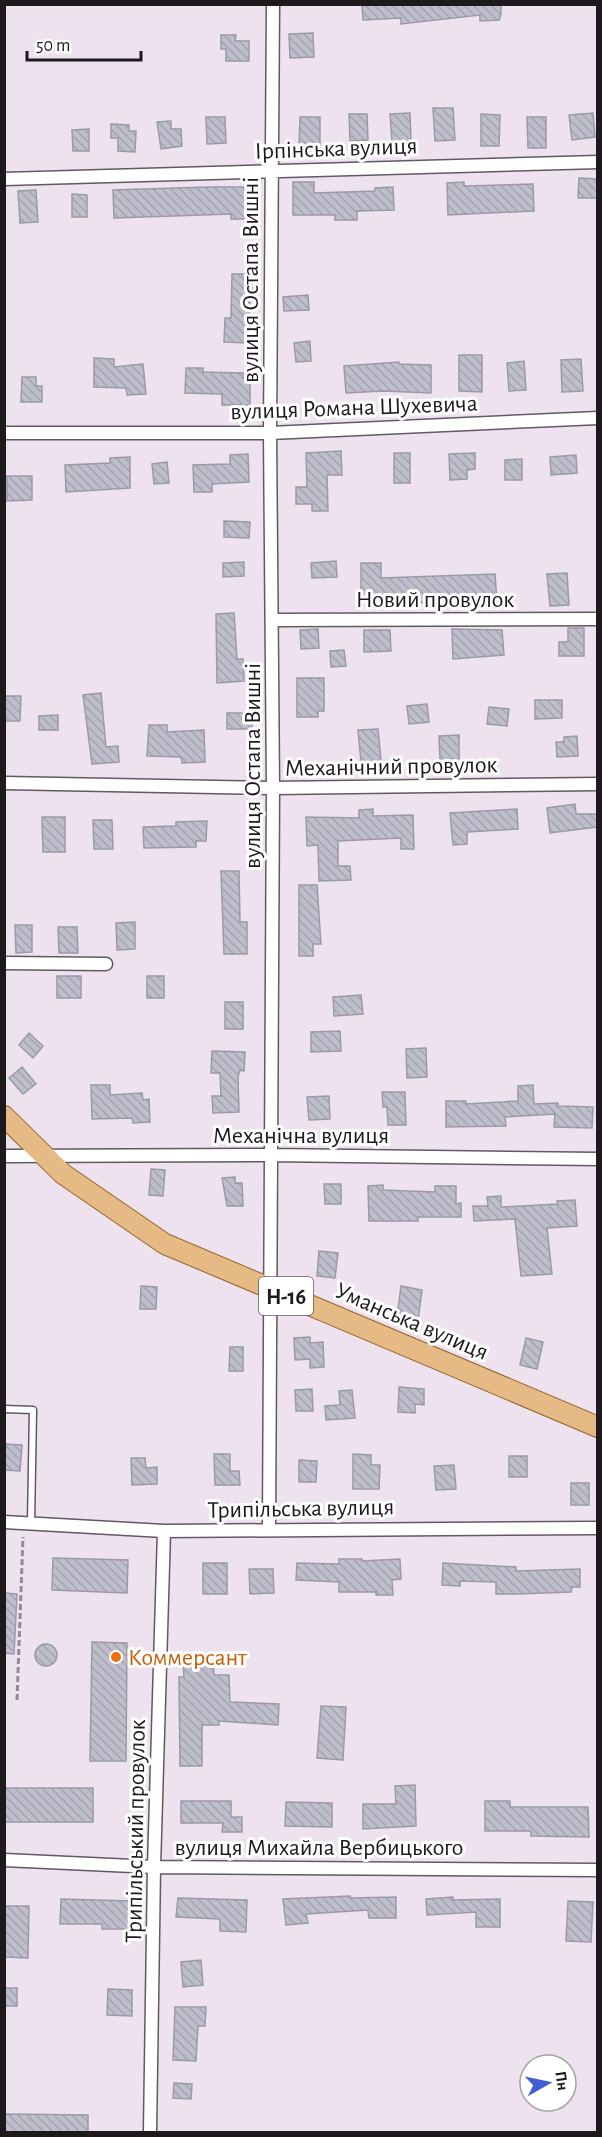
<svg xmlns="http://www.w3.org/2000/svg" width="602" height="2137" viewBox="0 0 602 2137" font-family="'Alegreya Sans',sans-serif">
	<defs>
		<pattern id="building-back-hatch" width="6" height="6" patternUnits="userSpaceOnUse" patternTransform="scale(1.5)"><rect width="6" height="6" fill="#bfbecc"/><path d="M-1 5l2 2M0 0l6 6M5-1l2 2" fill="none" stroke="#a4a3af"/></pattern>
	</defs>
	<rect width="100%" height="100%" fill="#ede2ee"/>
	<path fill="url(#building-back-hatch)" stroke="#9b9aa7" stroke-width="1.5" d="M362,4H501V14L499,20L480,21V15L401,24V18L363,20Z
		M313,33L314,57L290,58L289,34Z
		M221,35H236L235,41H249V61H226V49H221Z
		M433,108H453L455,140L435,141Z
		M410,113L411,141L392,142L390,114Z
		M593,113L595,137L572,140L569,115Z
		M349,114H367L368,140L350,141Z
		M481,114L500,115L499,146H481Z
		M206,117H225L226,143L207,144Z
		M300,117H320V150H299Z
		M527,117H546V148H528Z
		M171,121V129H181L182,146L161,149L157,122Z
		M111,124L129,125V131H136L135,152L118,151V138H111Z
		M89,129V151H73L72,130Z
		M579,178L597,179V198H578Z
		M293,182H314V193L375,191V188L393,187L394,210L357,211V220H335V215H293Z
		M464,182V186L533,184L534,211L448,215L447,183Z
		M208,187H253V219H231V214L114,218L113,190Z
		M36,190L38,222L20,223L18,191Z
		M72,194L87,195V217H72Z
		M232,274H257V297H250L249,343L224,342L225,318H231Z
		M308,295L309,310L284,311L283,297Z
		M310,341L311,361L296,362L294,343Z
		M459,355H482V392L459,391Z
		M94,358L114,359V367L143,364L146,394L127,395L126,388L94,387Z
		M581,359L583,391L562,392L561,360Z
		M524,361L526,390L509,391L507,363Z
		M399,362V364L431,365V393L383,391L346,393L344,366Z
		M186,368H203V372L243,373V378H250V405H222V394L185,393Z
		M22,377H36V386H42V402H21Z
		M341,451L342,475H327L328,511H312V504H296V487H307L306,453Z
		M394,453H410V483H394Z
		M475,453V469L467,470V479L450,480L449,454Z
		M248,454L249,482L212,484V492H194L193,465L230,464V455Z
		M576,455L577,473L551,475L550,457Z
		M130,457V488L66,492L65,465L110,463V458Z
		M522,459V480H505V460Z
		M167,462L169,483L154,484L152,464Z
		M7,476H32V500L7,501Z
		M224,521L250,522L249,538L224,537Z
		M336,561L337,577L312,578L311,563Z
		M244,562V576L223,577V563Z
		M361,563H381V578L495,574L497,602L402,603V599H361Z
		M567,573L569,605L550,606L547,574Z
		M234,613L237,659H243L244,681L217,683L216,614Z
		M568,628H584V656H559V642H568Z
		M318,629L319,648L301,649L300,630Z
		M452,629L502,630L504,655L453,659Z
		M364,630H390L391,651L364,652Z
		M344,650L346,666L331,667L330,651Z
		M297,678H324V711H318V717H297Z
		M101,693L106,747L118,746L119,762L92,764L83,695Z
		M4,696H21L20,721H4Z
		M535,700H562V718L535,719Z
		M427,704L429,722L409,724L407,706Z
		M489,707L509,709L507,726L487,724Z
		M227,713H252V729H227Z
		M58,715V730H39V716Z
		M149,725H167V732L204,730L205,762L182,763L181,757L147,756Z
		M378,729L381,760L361,762L358,730Z
		M459,735V759L440,760L439,736Z
		M577,736L578,756L557,757L556,742H564V737Z
		M575,804L576,814H597V827L550,833L547,808Z
		M373,809V816L413,815L414,849H401V838L338,841V866H350L351,880L319,881L318,845L307,846L306,817L359,818V810Z
		M517,809L518,829L467,832V844L453,845L450,813Z
		M42,817H65V852H43Z
		M93,820H112L113,849H94Z
		M207,821L206,841H196V847L144,848L143,827L176,826V822Z
		M221,871H239L240,922H247V954H224Z
		M299,885H317L321,944H313V956H299Z
		M135,922V949L117,950L116,923Z
		M15,925H32V952L16,953Z
		M58,927H77L78,953H59Z
		M57,976H81V998H57Z
		M147,976H164V998H147Z
		M361,995L363,1014L334,1016L333,997Z
		M225,1002H243V1029H225Z
		M340,1031L341,1051L311,1052V1032Z
		M29,1033L43,1046L33,1058L19,1045Z
		M426,1048L427,1077L407,1078L406,1049Z
		M212,1051L245,1052L244,1071L240,1070L238,1077L239,1112L213,1113L212,1096H221L220,1073H211Z
		M22,1067L36,1084L23,1094L9,1078Z
		M91,1085H110V1095L142,1093L143,1100L149,1099L150,1122L133,1123L132,1118L92,1119Z
		M533,1085L534,1104L558,1103V1106L593,1107L592,1128L554,1127L555,1114L505,1117L506,1126L446,1127V1101H466V1104L518,1101V1086Z
		M382,1092H405L406,1125H388L387,1107H383Z
		M329,1096L330,1119L309,1120L307,1097Z
		M151,1169L165,1170L163,1196L149,1195Z
		M235,1177V1183H242L243,1206H227L222,1178Z
		M324,1184H341V1204H325Z
		M383,1185V1190L435,1192V1186H456V1204L461,1203V1217H418V1221H369L368,1186Z
		M501,1196V1207L558,1204L557,1201L575,1200L577,1226L547,1228L552,1274L521,1276L515,1219L474,1221L473,1206H488L487,1197Z
		M319,1251L338,1253L335,1278L317,1276Z
		M141,1286L157,1287L156,1309H140Z
		M401,1286L422,1290L418,1320L397,1317Z
		M310,1337V1343L323,1342L324,1367L310,1368V1359L295,1360L294,1338Z
		M526,1338L543,1342L537,1369L520,1365Z
		M230,1347H243V1371H229Z
		M399,1387L424,1389V1405L415,1404V1413L398,1412Z
		M312,1389L313,1411H296L295,1390Z
		M352,1390L355,1418L326,1420L325,1406L340,1405L339,1391Z
		M4,1444L22,1445L20,1471L4,1470Z
		M214,1454H230V1471H239L240,1485H215Z
		M353,1454L371,1455V1465H380L379,1489H353Z
		M509,1456H527V1477H509Z
		M131,1458H145L146,1468L157,1467V1484L132,1485Z
		M299,1460L317,1461L316,1482H299Z
		M454,1465L456,1489L436,1490L434,1466Z
		M571,1483H589V1505H571Z
		M53,1558L128,1560L127,1593L52,1590Z
		M339,1559H362V1561L400,1559L401,1579L392,1580L393,1595H376V1592H339V1582L296,1580L297,1563L339,1564Z
		M203,1563H227V1594H203Z
		M443,1563L516,1567V1571L580,1569V1587H572L571,1592L516,1594H496V1582L460,1581V1586L442,1585Z
		M249,1569H273L274,1593L250,1594Z
		M4,1593L17,1594L14,1654L4,1653Z
		M92,1642L127,1643L126,1761H90Z
		M35 1655a11 11 0 1 1 22 0a11 11 0 1 1-22 0Z
		M213,1662L214,1675H229L230,1702L279,1704L278,1725L219,1721V1725H202V1766H180L179,1677H184L183,1663Z
		M321,1706L346,1707L343,1760L317,1758Z
		M415,1785L416,1826L363,1829V1804H396L395,1786Z
		M4,1788H93V1822H4Z
		M181,1801H231V1817H242V1832H222L223,1823H181Z
		M485,1801H510V1807H588L589,1837L531,1836V1831H485Z
		M286,1802L332,1803V1827L285,1826Z
		M350,1896L351,1898L396,1897V1918H369L368,1910L306,1914L308,1923L286,1925L283,1899Z
		M453,1897V1900L500,1899V1927H476V1912L427,1915L426,1899Z
		M178,1898L247,1900L246,1932L220,1931V1919L176,1917Z
		M61,1899L132,1901V1912H141V1929H102V1924H60Z
		M568,1901L593,1902L591,1942L566,1941Z
		M4,1906H29L28,1958L4,1957Z
		M201,1960L203,1985L183,1987L181,1962Z
		M4,1988H17V2006H4Z
		M108,1989L132,1990V2016L107,2015Z
		M175,2007H206L205,2026H198L196,2061L173,2060Z
		M174,2083L192,2084L191,2099L173,2098Z
		M4,2114L88,2115V2133H4Z"/>
	<g fill="none" stroke-linecap="round" stroke-linejoin="round">
		<g stroke="#625963" stroke-width="9">
			<path id="lane" d="M4,1409L33,1410L31,1523"/>
		</g>
		<g stroke="#625963" stroke-width="15">
			<path id="street" d="M4,179L598,162
				M4,433H270L598,418
				M273,620L598,619
				M4,783L273,788L598,784
				M4,963L106,964
				M4,1156L271,1155L598,1159
				M4,1522L164,1531L598,1528
				M269,1528L273,788L270,433L273,4
				M4,1860L154,1867L598,1870
				M150,2132L154,1867L164,1531"/>
		</g>
		<g stroke="#94642b" stroke-width="22">
			<path id="primary" d="M4,1116L63,1174L165,1244L598,1427"/>
		</g>
		<path stroke="#938b94" stroke-width="3" stroke-dasharray="6 3" stroke-linecap="butt" d="M17,1700L23,1537"/>
		<use href="#lane" stroke="#fff" stroke-width="6"/>
		<use href="#street" stroke="#fff" stroke-width="12"/>
		<use href="#primary" stroke="#e5ba84" stroke-width="20"/>
	</g>
	<circle fill="#e8710a" stroke="#fff" stroke-width="2" cx="116" cy="1657" r="6"/>
	<g text-anchor="middle" stroke-width="6" stroke-linejoin="round" paint-order="stroke">
		<rect fill="#fff" stroke="#615e61" stroke-width="1.5" x="259" y="1277" width="54" height="38" rx="4.5"/>
		<g font-size="22" font-weight="bold" fill="#1d191d">
			<text x="286" y="1304">Н-16</text>
		</g>
		<g font-size="24" fill="#1d191d" stroke="#fff">
			<text transform="translate(336 148) rotate(-2)" y="8">Ірпінська вулиця</text>
			<text transform="translate(250 280) rotate(-90)" y="8">вулиця Остапа Вишні</text>
			<text transform="translate(354 407) rotate(-2)" y="8">вулиця Романа Шухевича</text>
			<text x="435" y="607">Новий провулок</text>
			<text transform="translate(252 766) rotate(-90)" y="8">вулиця Остапа Вишні</text>
			<text transform="translate(391 766) rotate(-1)" y="8">Механічний провулок</text>
			<text x="301" y="1143">Механічна вулиця</text>
			<text transform="translate(412 1321) rotate(23)" y="8">Уманська вулиця</text>
			<text transform="translate(301 1508) rotate(-1)" y="8">Трипільська вулиця</text>
			<text transform="translate(135 1831) rotate(-89)" y="8">Трипільський провулок</text>
			<text x="319" y="1855">вулиця Михайла Вербицького</text>
		</g>
		<g font-size="24" fill="#c56008" stroke="#fff" text-anchor="start">
			<text x="128" y="1665">Коммерсант</text>
		</g>
	</g>
	<rect width="602" height="2137" fill="none" stroke="#1d191d" stroke-width="12"/>
	<g transform="translate(548 2083) rotate(81)"><circle r="28" fill="#ffffff" stroke="#a5a3a5" stroke-width="1.5"/>
	<path d="M0-4.5L10 22L0 15L-10 22Z" fill="#425ed1"/>
	<text y="-9" font-size="16" font-weight="bold" text-anchor="middle" fill="#1d191d">Пн</text>
	</g>
	<path d="M27 51v9h114v-9" fill="none" stroke="#1d191d" stroke-width="3"/>
	<text x="36" y="51" font-size="18" fill="#1d191d" stroke="#ffffff" stroke-width="4.5" paint-order="stroke">50 m</text>
</svg>
